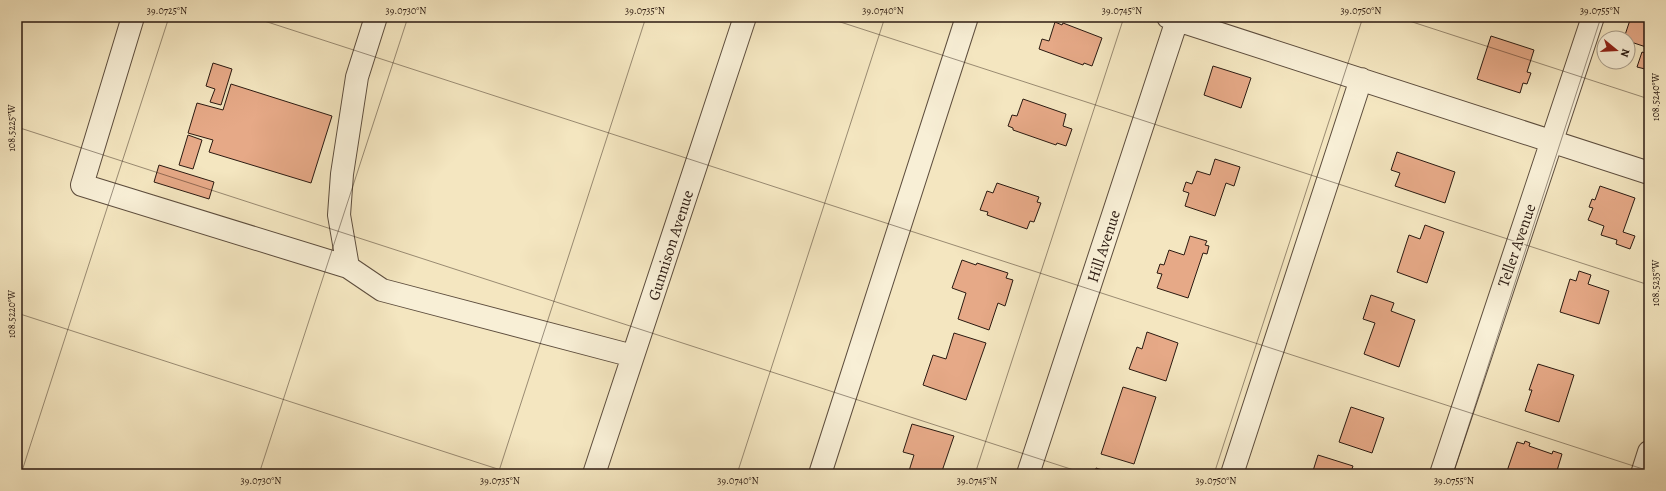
<svg xmlns="http://www.w3.org/2000/svg" width="1666" height="491" viewBox="0 0 1666 491" font-family="Alegreya,serif">
	<rect width="100%" height="100%" fill="#f4e6c0"/>
	<filter id="stains"><feTurbulence type="fractalNoise" baseFrequency=".005" numOctaves="4"/><feColorMatrix values="0 0 0 0 .2 0 0 0 0 .09 0 0 0 0 .02 0 0 0 .5 -.17"/></filter>
	<radialGradient id="worn" r=".72"><stop offset=".6" stop-color="#630" stop-opacity="0"/><stop offset="1" stop-color="#630" stop-opacity=".3"/></radialGradient>
	<path fill="#e6a987" stroke="#2b1a11" d="M1631,17H1649V48L1628,41V38H1624Z
		M1055,22L1062,25L1063,23L1102,38L1092,66L1084,63L1083,65L1039,49L1042,39L1049,41Z
		M1491,36L1534,50L1527,72L1531,73L1527,84L1523,83L1520,93L1477,79Z
		M1642,52L1649,55V70L1637,67Z
		M213,63L232,69L221,105L210,102L215,89L206,86Z
		M1213,66L1251,78L1241,108L1204,95Z
		M231,84L332,116L311,183L209,152L213,140L188,133L197,103L223,110Z
		M1023,99L1066,114L1063,126L1072,129L1066,146L1057,143L1056,145L1013,130V128L1008,126L1012,115L1017,116Z
		M188,135L202,140L193,169L179,165Z
		M1397,152L1455,172L1445,203L1395,186L1400,173L1391,170Z
		M1215,159L1240,167L1234,186L1226,183L1215,216L1185,206L1189,193L1183,191L1186,182L1192,184L1197,171L1210,175Z
		M159,165L214,182L209,199L154,182Z
		M997,183L1039,197L1037,202L1041,203L1034,222L1030,221L1027,229L987,215L988,212L980,210L987,191L993,193Z
		M1600,186L1635,198L1623,232L1635,236L1630,249L1616,244L1617,240L1601,235L1604,226L1588,220L1593,208L1589,207L1592,199L1595,200Z
		M1425,225L1444,232L1427,283L1397,272L1409,235L1420,239Z
		M1190,236L1207,241L1205,245L1209,246L1207,254L1203,253L1188,298L1157,288L1162,274L1157,273L1160,264L1164,265L1169,250L1184,255Z
		M962,260L976,265L977,263L1008,273L1006,278L1013,280L1005,306L998,303L989,330L958,319L966,293L952,288Z
		M1579,271L1591,275L1588,284L1609,291L1599,324L1560,312L1570,279L1576,281Z
		M1371,295L1394,303L1391,311L1415,320L1399,367L1364,354L1375,323L1363,319Z
		M1147,332L1178,343L1166,381L1129,369L1137,347L1142,349Z
		M954,333L986,343L966,400L923,385L933,355L946,359Z
		M1538,364L1574,375L1559,422L1525,411L1532,390H1529Z
		M1123,387L1156,397L1134,464L1101,454Z
		M1351,407L1384,418L1372,453L1339,442Z
		M912,424L954,436L941,474H908L914,455L903,452Z
		M1525,441L1530,443L1529,446L1552,454L1553,451L1562,454L1556,474H1506L1517,442L1524,444Z
		M1318,455L1353,466L1350,474H1312Z
		M1096,468L1115,474H1094Z
		M1298,470L1311,474H1297Z"/>
	<g fill="none" stroke-linecap="round" stroke-linejoin="round">
		<g stroke="#5d4d3d" stroke-width="24">
			<path id="minor" d="M133,17L82,185L348,267L382,290L633,356
				M1168,17L1649,173
				M348,267L339,215L342,174L357,77L376,17
				M594,474L745,17
				M820,474L967,17
				M1028,474L1178,17
				M1232,474L1361,79
				M1441,474L1593,17
				M1642,474L1649,452"/>
		</g>
		<use href="#minor" stroke="#f8efd6" stroke-width="22"/>
	</g>
	<path fill="none" stroke="#2b1a11" stroke-width="1" stroke-opacity="0.45" d="M252,17L1649,471M825,17L1649,285M1397,17L1649,99M17,127L1086,474M17,313L513,474M21,474L169,17M259,474L408,17M498,474L646,17M737,474L885,17M975,474L1124,17M1214,474L1363,17M1453,474L1601,17"/>
	<g text-anchor="middle" stroke-width="3.5" stroke-linejoin="round" paint-order="stroke">
		<g font-size="16" fill="#2b1a11" stroke="#f8efd6">
			<text transform="translate(670 245) rotate(-72)" y="6">Gunnison Avenue</text>
			<text transform="translate(1516 245) rotate(-71)" y="6">Teller Avenue</text>
			<text transform="translate(1103 246) rotate(-72)" y="6">Hill Avenue</text>
		</g>
	</g>
	<rect width="1666" height="491" fill="none" stroke="#f4e6c0" stroke-width="44"/>
	<g transform="translate(1616 50) rotate(108)"><circle r="19" fill="#f8efd6" stroke="#a69a87"/>
	<path d="M0-3L7 15L0 10L-7 15Z" fill="#8f2418"/>
	<text y="-6" font-size="11" font-weight="bold" text-anchor="middle" fill="#2b1a11">N</text>
	</g>
	<rect x="22" y="22" width="1622" height="447" fill="none" stroke="#2b1a11" stroke-width="1.5"/>
	<g font-size="10" text-anchor="middle" fill="#2b1a11">
		<text x="167" y="14">39.0725°N</text>
		<text x="406" y="14">39.0730°N</text>
		<text x="645" y="14">39.0735°N</text>
		<text x="883" y="14">39.0740°N</text>
		<text x="1122" y="14">39.0745°N</text>
		<text x="1361" y="14">39.0750°N</text>
		<text x="1600" y="14">39.0755°N</text>
		<text transform="translate(1655 97) rotate(-90)" y="4">108.5240°W</text>
		<text transform="translate(11 128) rotate(-90)" y="4">108.5225°W</text>
		<text transform="translate(1655 283) rotate(-90)" y="4">108.5235°W</text>
		<text transform="translate(11 314) rotate(-90)" y="4">108.5220°W</text>
		<text x="261" y="484">39.0730°N</text>
		<text x="500" y="484">39.0735°N</text>
		<text x="738" y="484">39.0740°N</text>
		<text x="977" y="484">39.0745°N</text>
		<text x="1216" y="484">39.0750°N</text>
		<text x="1454" y="484">39.0755°N</text>
	</g>
	<rect width="100%" height="100%" filter="url(#stains)"/>
	<rect width="100%" height="100%" fill="url(#worn)"/>
</svg>
